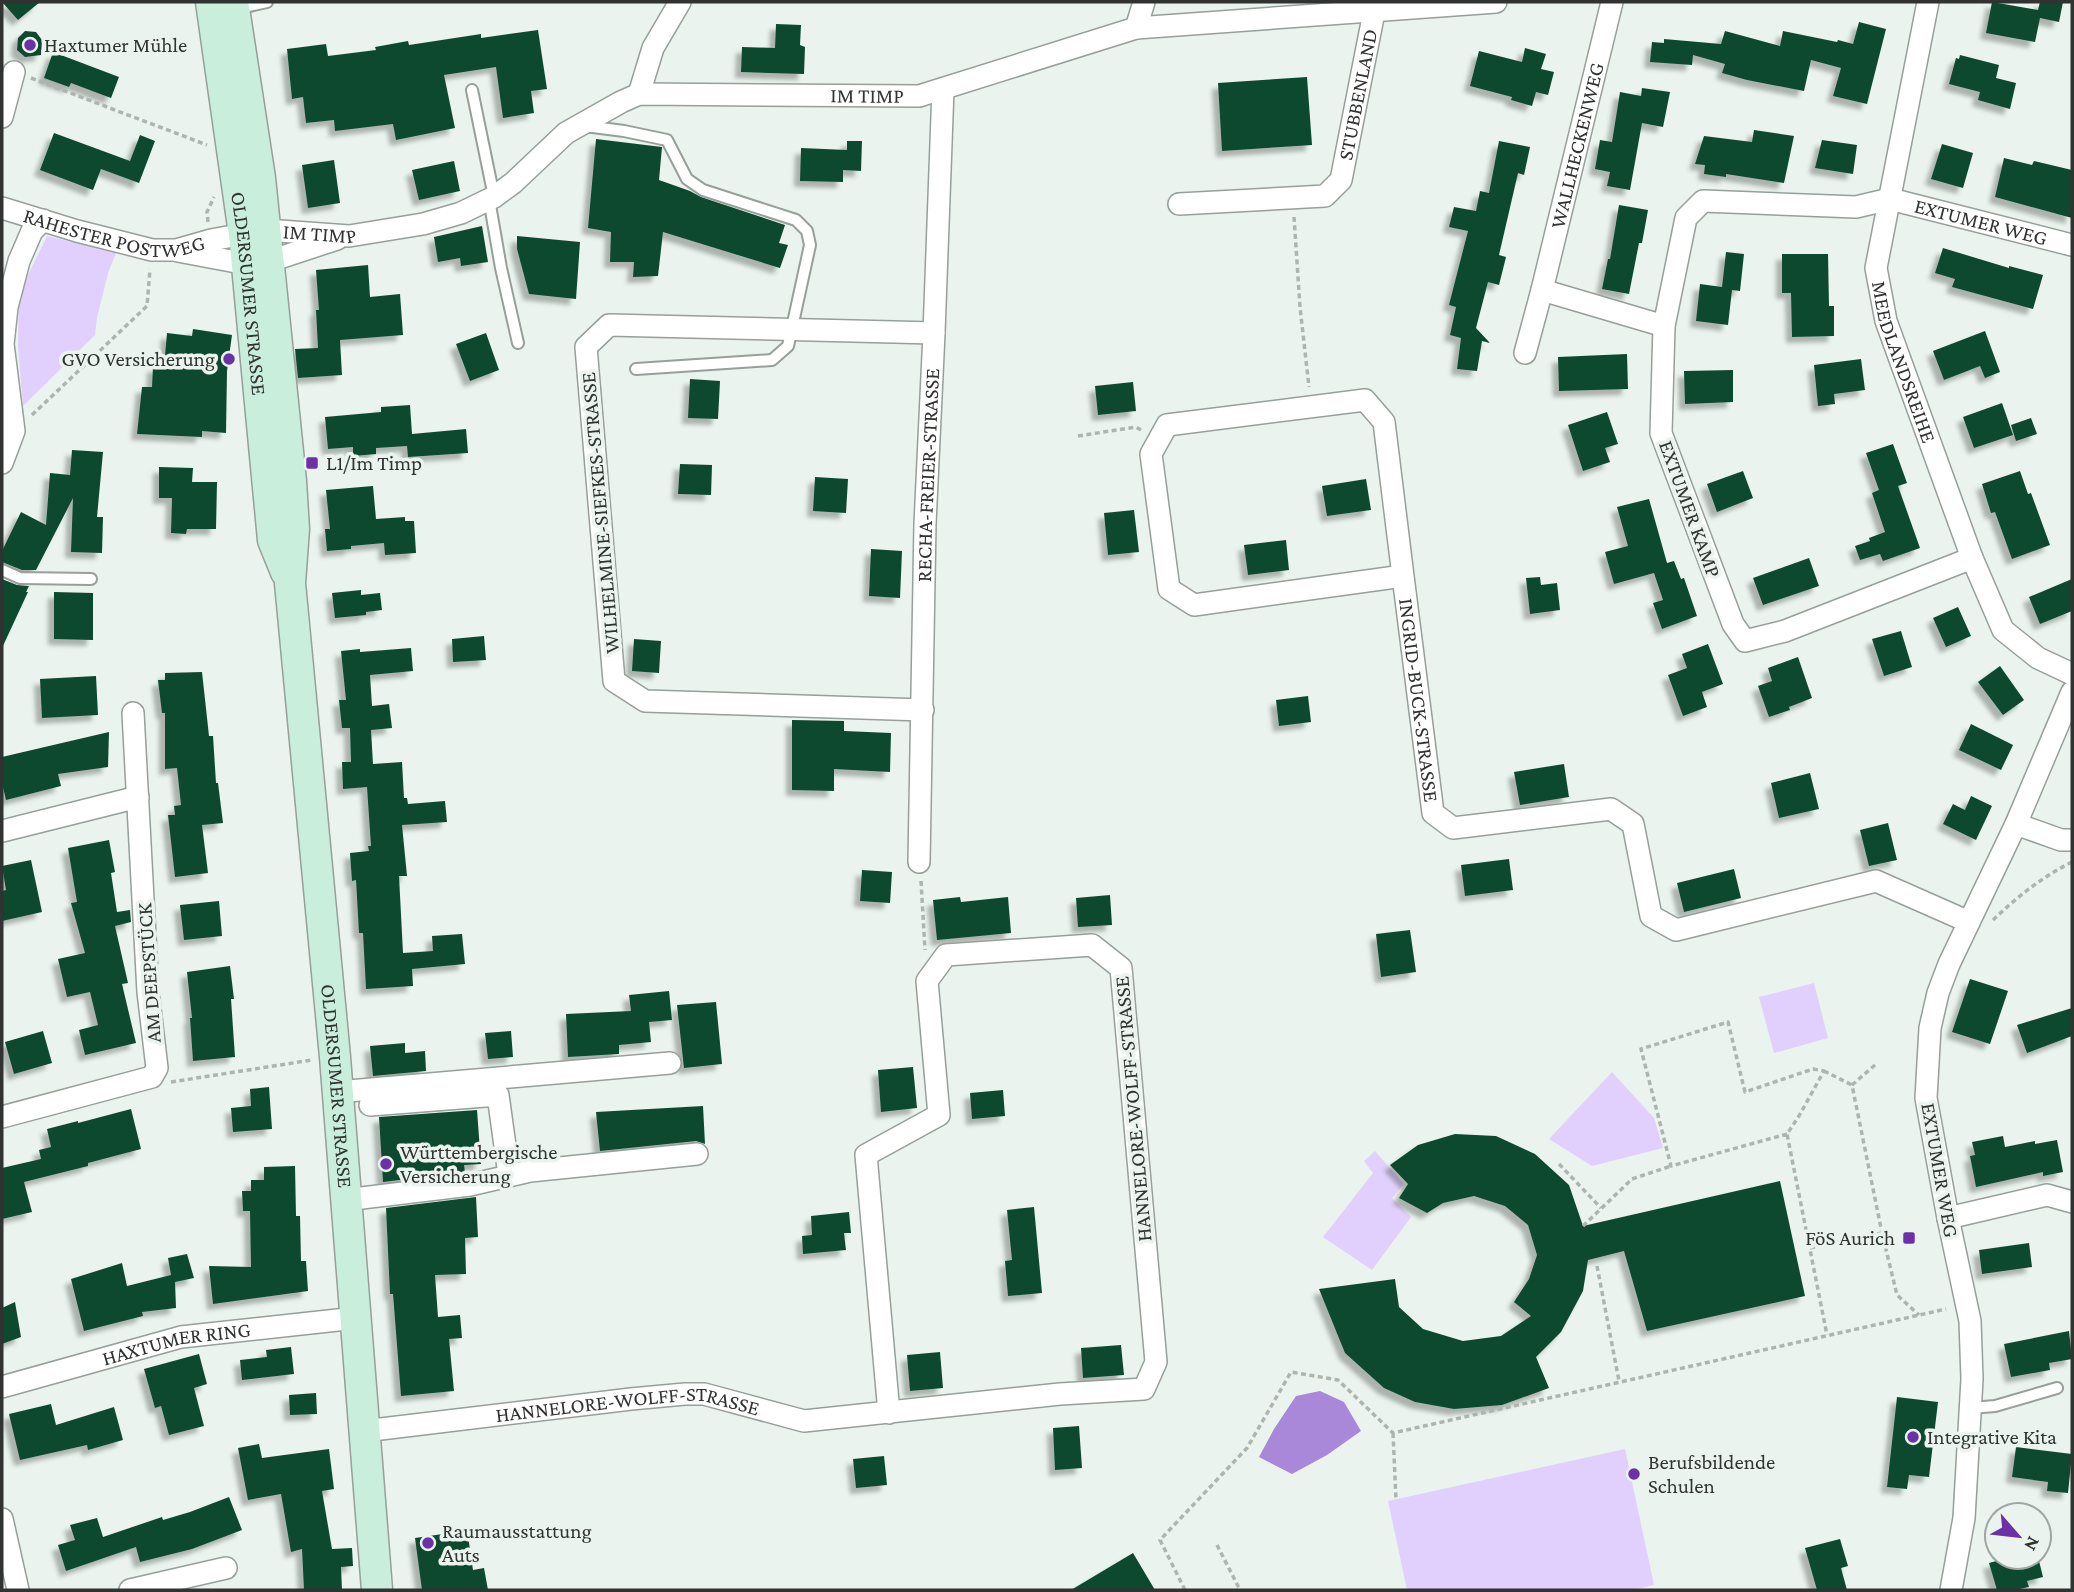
<svg xmlns="http://www.w3.org/2000/svg" width="2074" height="1592" viewBox="0 0 2074 1592" font-family="'Crimson Pro',serif">
	<defs>
		<filter id="shadow"><feDropShadow dx="-6" dy="6" stdDeviation="2" flood-color="#0004"/></filter>
	</defs>
	<rect width="100%" height="100%" fill="#eaf3ed"/>
	<path fill="#e1d0fd" d="M47,236L116,253L108,273L97,317L95,335L23,406L18,347L19,293Z
		M1814,983L1828,1038L1774,1053L1759,997Z
		M1612,1072L1654,1118L1663,1148L1592,1166L1549,1139Z
		M1375,1151L1404,1184L1392,1198L1411,1217L1372,1270L1323,1237L1373,1173L1364,1161Z
		M1625,1449L1654,1585L1632,1590H1407L1388,1501Z"/>
	<path fill="#a987d9" d="M1320,1391L1344,1402L1361,1431L1327,1455L1292,1474L1259,1457L1274,1429L1296,1396Z"/>
	<path fill="#0f492f" filter="url(#shadow)" d="M2,2H40L18,20Z
		M1992,2L2038,10L2040,2H2063L2059,22L2040,18L2035,42L1986,33Z
		M1859,22L1886,29L1867,104L1833,96L1841,68L1811,60L1804,91L1747,80L1722,73L1725,64L1693,55L1692,65L1650,62L1652,42L1664,43V39L1721,44L1725,31L1780,46L1783,31L1837,42L1838,40L1853,44Z
		M776,24L801,25L800,45L805,47L804,74L741,72L742,47L775,48Z
		M538,30L547,89L531,91L534,113L503,118L496,67L444,75L455,128L396,140L393,124L335,131L334,120L306,123L303,97L292,99L287,49L326,44L328,56L376,50L375,47L408,41L409,45L481,34V38Z
		M25,31L36,32L42,40L41,55L25,57L17,50L18,38Z
		M1525,48L1546,54L1541,69L1554,72L1548,95L1536,92L1532,106L1511,100L1512,97L1470,86L1479,51L1522,62Z
		M53,52L119,77L111,98L71,83L69,87L44,78Z
		M1960,55L1999,65L1996,78L2016,83L2010,109L1978,100L1980,92L1949,84L1956,58L1959,59Z
		M1307,77L1312,145L1222,151L1218,83Z
		M1642,88L1670,92L1663,127L1642,123L1630,190L1607,186L1610,172L1595,169L1600,140L1612,142L1620,92L1641,96Z
		M1754,130L1794,136L1784,183L1726,174V177L1704,174L1705,165L1695,164L1704,136L1752,142Z
		M54,133L130,161L140,135L155,141L139,183L101,169L93,190L40,170Z
		M596,139L662,147L659,180L690,191L701,197L785,225L779,243L788,245L780,268L663,232L658,276L633,277L634,262H610L611,232L588,228Z
		M1822,140L1857,145L1853,174L1815,168Z
		M847,141H862L861,171L843,170V182L800,181L801,148L847,150Z
		M1499,141L1530,147L1524,175L1518,173L1499,255L1506,257L1499,285L1488,282L1476,328L1490,343L1482,341L1477,371L1457,369L1461,338L1450,335L1456,307L1449,305L1468,231L1449,227L1454,207L1476,211L1480,191L1489,193Z
		M1942,144L1973,153L1963,188L1931,179Z
		M2004,158L2032,165L2034,161L2072,170V218L1995,197Z
		M334,160L340,203L308,208L302,165Z
		M454,161L460,191L419,200L412,170Z
		M1619,205L1648,210L1642,243H1639L1629,294L1602,289L1608,259H1610Z
		M482,226L488,262L461,266L460,258L438,262L434,237Z
		M517,236L580,242L576,299L529,294L517,249Z
		M1943,248L2009,268V266L2043,275L2033,309L1952,287L1955,279L1935,273Z
		M1726,252L1744,254L1740,291L1732,290L1728,325L1696,321L1700,284L1722,287Z
		M1782,254H1828L1829,306H1834V336L1792,337L1791,293H1782Z
		M368,265L370,297L400,294L403,335L340,340L342,375L298,378L295,349L318,348L316,310H319L316,270Z
		M193,329L232,335L227,371L226,433L202,431V437L137,434L142,387H152L153,366L164,367L167,333L192,336Z
		M1985,331L2000,372L1985,378L1980,366L1944,380L1933,351Z
		M486,333L499,370L470,381L456,344Z
		M1627,354L1628,389L1559,391L1558,357Z
		M1861,359L1865,390L1834,394L1835,404L1818,406L1814,365Z
		M1733,370V402L1685,404L1684,371Z
		M690,379L720,381L718,419L688,418Z
		M1133,382L1136,411L1098,415L1095,386Z
		M2002,403L2013,435L1974,448L1963,417Z
		M410,405L412,434L466,429L468,453L408,457L407,446L376,448V454L353,456V447L328,449L325,417L381,412V407Z
		M1607,412L1618,444L1605,448L1610,462L1583,471L1568,425Z
		M2031,418L2037,434L2016,441L2011,425Z
		M1893,444L1907,483L1898,486L1920,548L1883,561L1880,554L1860,560L1855,546L1870,541L1869,538L1885,532L1872,493L1879,490L1866,453Z
		M72,450L103,452L97,517H103L102,553L71,552L73,498L36,570H22L2,562V551L21,512L46,525L50,473L70,475Z
		M680,464L712,465L711,495L678,494Z
		M159,467L193,468L192,482H217L216,529H187L186,534L171,533L172,498H159Z
		M1743,471L1753,498L1717,512L1707,484Z
		M2020,471L2028,494L2031,493L2050,545L2012,559L1995,512L1991,513L1982,484Z
		M815,477L848,479L846,513L813,511Z
		M1366,479L1371,510L1327,516L1322,486Z
		M373,486L376,519L405,517V521H414L416,553L385,555L384,543L351,546V549L327,551L325,529H330L326,490Z
		M1649,499L1667,563L1674,561L1681,579L1684,578L1697,616L1662,629L1653,603L1663,600L1654,573L1614,584L1605,552L1628,546L1617,507Z
		M1134,510L1139,552L1108,555L1104,513Z
		M1286,540L1289,570L1248,575L1244,545Z
		M871,549L902,551L900,598L869,596Z
		M1809,558L1819,586L1763,605L1753,578Z
		M1540,577L1541,585L1557,583L1560,610L1530,614L1526,578Z
		M2,579L17,585L29,586L26,592H28L2,648Z
		M2072,579V611L2040,624L2029,597Z
		M361,590V595L380,593L382,610L366,612V615L335,618L332,593Z
		M54,592L93,593V640L54,639Z
		M1958,607L1971,636L1946,647L1933,618Z
		M1901,631L1912,667L1884,676L1872,639Z
		M484,636L486,660L453,662L452,639Z
		M634,639L661,641L659,673L632,671Z
		M1708,644L1723,684L1702,692L1707,707L1683,716L1668,675L1687,668L1682,654Z
		M411,648L413,671L370,675L372,706L389,704L392,728L371,730L373,764L402,762L404,798H407L408,804L445,801L447,822L402,825L407,876H399L403,953L433,951L432,936L462,934L465,964L412,969L413,986L366,989L363,933H359L356,880L352,881L350,853L369,851L368,846H371L367,787L343,789L342,762H351L350,728H342L339,700H346L341,651L360,649V652Z
		M1798,657L1812,698L1789,707L1790,710L1769,717L1758,686L1772,681L1768,668Z
		M2000,666L2024,700L2003,715L1978,682Z
		M202,672L209,736H213L216,783H218L223,823L202,825L208,873L175,877L168,815H175L174,806L181,805L177,768L165,769V713H162L158,680H165V673Z
		M96,676L98,715L42,718L40,679Z
		M1308,696L1311,722L1279,726L1276,700Z
		M792,720L844,721V731L891,733L890,772L834,769V791L792,790Z
		M1971,724L2013,745L2001,770L1959,750Z
		M109,732L108,767L58,774L61,786L6,800L2,783V757Z
		M1564,764L1569,797L1520,805L1514,772Z
		M1810,773L1819,809L1779,818L1771,783Z
		M1971,796L1992,806L1976,840L1943,824L1953,804L1965,810Z
		M1888,823L1897,860L1869,866L1860,830Z
		M109,840L115,872L111,873L117,912L130,910L131,922L115,926L128,983L122,984L136,1043L85,1055L79,1030L98,1025L90,992L67,997L58,959L85,953L71,903L77,902L68,848Z
		M1509,859L1513,890L1465,896L1461,865Z
		M31,860L42,912L2,921V891L6,890L2,866Z
		M1734,869L1741,898L1684,912L1677,883Z
		M862,870L892,872L890,903L860,901Z
		M1110,895L1112,925L1078,927L1076,898Z
		M960,897L961,902L1008,897L1011,933L937,940L933,900Z
		M219,901L222,936L184,940L180,905Z
		M1410,930L1416,972L1381,977L1376,934Z
		M230,966L234,999H231L235,1057L193,1061L190,1018H192L187,972Z
		M1970,979L2008,991L1990,1044L1952,1032Z
		M669,991L672,1020L649,1022L651,1042L619,1045V1054L568,1057L566,1014L631,1011L629,995Z
		M716,1002L722,1064L684,1068L677,1005Z
		M2072,1008V1036L2027,1053L2017,1025Z
		M43,1031L52,1063L14,1074L5,1042Z
		M511,1031L513,1057L488,1059L485,1033Z
		M405,1043V1053L425,1051L426,1071L373,1076L370,1046Z
		M913,1067L917,1108L881,1112L878,1070Z
		M269,1087L272,1129L233,1132L231,1108L251,1106L250,1089Z
		M1003,1090L1005,1116L972,1119L970,1093Z
		M703,1106L705,1144L696,1141L600,1151L596,1112Z
		M131,1109L141,1149L88,1163V1166L24,1182L32,1212L2,1219V1168L41,1159L39,1150L51,1147L47,1129L78,1121V1123Z
		M477,1110L481,1164L464,1165L465,1172L383,1182L379,1117Z
		M1455,1134L1496,1136L1535,1154L1569,1185L1583,1226L1780,1181L1805,1296L1647,1331L1624,1251L1588,1260L1583,1291L1561,1332L1536,1357L1549,1388L1502,1405L1454,1409L1415,1402L1384,1388L1345,1353L1319,1289L1395,1279L1399,1307L1423,1329L1463,1341L1501,1336L1531,1316L1514,1302L1529,1279L1537,1255L1528,1225L1505,1206L1474,1196L1443,1203L1427,1213L1399,1198L1408,1184L1390,1165L1418,1145Z
		M2003,1136L2005,1147L2035,1141V1144L2057,1140L2063,1172L2043,1176V1172L1976,1187L1970,1156L1975,1155L1972,1142Z
		M295,1166L296,1216H300L301,1261H306L308,1291L213,1304L209,1266L251,1267L250,1211H243L242,1191H251V1180H264V1167Z
		M476,1197L478,1237L465,1238L466,1274L435,1275L438,1317L460,1315L462,1338L449,1339L454,1391L401,1396L393,1294H390L386,1208Z
		M1034,1207L1042,1293L1008,1296L1005,1261L1012,1260L1007,1210Z
		M849,1212L851,1233H844L846,1250L803,1254L802,1236L812,1235L811,1216Z
		M2029,1243L2032,1267L1982,1274L1979,1250Z
		M187,1254L194,1278L175,1282L176,1308L142,1312L143,1316L84,1331L71,1279L122,1263L127,1286L171,1275L168,1258Z
		M15,1302L21,1337L2,1344V1308Z
		M2069,1331L2072,1359L2049,1363L2050,1370L2011,1377L2004,1344Z
		M1121,1345L1124,1375L1083,1378L1081,1348Z
		M291,1347L294,1374L242,1380L240,1360L267,1357L266,1350Z
		M940,1352L943,1388L910,1391L907,1355Z
		M199,1354L207,1384L194,1388L204,1426L169,1435L161,1406L155,1408L144,1369Z
		M316,1393L317,1414L290,1415L289,1395Z
		M1897,1397L1938,1402L1929,1477L1909,1475L1907,1489L1887,1487Z
		M51,1404L56,1425L114,1407L123,1440L88,1450L87,1445L20,1460L9,1414Z
		M1079,1426L1082,1468L1055,1470L1053,1428Z
		M259,1444L262,1458L329,1449L334,1489L322,1491L332,1549L352,1548L353,1566L341,1567L342,1590H304L302,1549L291,1552L281,1494L248,1500L238,1448Z
		M2016,1447L2072,1454L2068,1493L2047,1491L2048,1482L2012,1477Z
		M884,1456L887,1485L856,1488L853,1459Z
		M229,1497L242,1530L192,1549L140,1562L136,1547L66,1571L58,1545L75,1540L70,1525L97,1518L103,1537L162,1517L163,1520L190,1512Z
		M450,1533L451,1538L468,1536L473,1570L484,1568L488,1590H422L415,1538Z
		M1840,1539L1848,1566L1841,1568L1847,1590H1817L1805,1548Z
		M1133,1553L1155,1590H1071Z
		M2011,1557H2038L2043,1577L2027,1581L2029,1587L2015,1590H1997L1989,1563Z"/>
	<g fill="none" stroke-linecap="round" stroke-linejoin="round">
		<g stroke="#979f9a" stroke-width="14">
			<path id="service" d="M236,9L267,2
				M472,90L494,197
				M585,126L624,131L667,140L687,179L703,190L796,220L807,231L810,245L788,346L772,360L636,369
				M489,199L501,268L518,343
				M2,570L20,578L91,579
				M1971,1408L1995,1406L2057,1388"/>
		</g>
		<g stroke="#979f9a" stroke-width="24">
			<g id="minor">
				<path id="s1" d="M1928,2L1876,268L1886,321L1972,558L2003,630L2038,658L2072,674"/>
				<path d="M1136,28L1144,2"/>
				<path d="M639,94L653,48L680,2"/>
				<path d="M2,117L14,72"/>
				<path id="s2" d="M1179,204L1325,196L1341,180L1376,2"/>
				<path id="s3" d="M2,208L77,231L152,250H176L211,240L266,230L349,236L423,224L461,213L494,197L513,183L566,133L621,102L639,94L919,96L1136,28L1496,2"/>
				<path d="M178,251L247,264L270,261L337,239"/>
				<path d="M1542,290L1664,326"/>
				<path id="s4" d="M1525,353L1542,290L1612,2"/>
				<path d="M2,463L14,431L3,344L7,307L19,261L32,231L43,220"/>
				<path id="s5" d="M1972,558L1785,631L1745,641L1733,624L1661,433L1664,326L1686,218L1703,201L1856,207L1890,199L2072,245"/>
				<path id="s6" d="M1403,576L1384,422L1365,400L1167,425L1151,454L1169,589L1194,605L1403,576L1433,813L1453,828L1611,809L1633,824L1651,916L1676,930L1876,881L1969,922"/>
				<path d="M923,710L645,701L614,681L586,347L609,325L934,333"/>
				<path d="M2016,824L2061,840H2072"/>
				<path d="M2,831L138,797"/>
				<path id="s7" d="M919,862L925,524L934,333L943,89"/>
				<path d="M337,1092L670,1063"/>
				<path d="M370,1105L498,1095L509,1175"/>
				<path d="M2,1117L152,1077L157,1068L148,992L133,713"/>
				<path d="M345,1200L470,1185L530,1171L697,1154"/>
				<path d="M1948,1218L2047,1195L2072,1202"/>
				<path id="s8" d="M2,1387L181,1337L356,1318"/>
				<path id="s9" d="M364,1431L631,1399L685,1394H704L804,1421L1060,1394L1144,1389L1156,1362L1121,968L1092,945L946,955L927,981L939,1115L866,1155L889,1413"/>
				<path d="M2,1519L18,1590"/>
				<path d="M130,1590L226,1568"/>
				<path d="M1951,1590L1964,1518L1972,1379L1970,1321L1948,1218L1926,1098L1930,1028L1938,993L1949,964L2016,824L2072,692"/>
			</g>
		</g>
		<g stroke="#979f9a" stroke-width="33">
			<g id="secondary">
				<path id="s10" d="M211,2L244,234L273,540L286,572"/>
				<path id="s11" d="M233,2L260,178L291,481L294,529L290,583L335,1057L377,1590"/>
			</g>
		</g>
		<path stroke="#aeb5b0" stroke-width="3.5" stroke-dasharray="5 3.5" stroke-linecap="butt" d="M31,78L207,145
			M1294,217L1300,307L1309,387
			M208,222L207,212L214,197
			M32,415L147,306L150,269
			M1078,436L1136,427L1141,430
			M921,881L925,950
			M1993,920C2017,897 2042,877 2072,862
			M1875,1065L1852,1085L1882,1233L1897,1295L1919,1315
			M1824,1071L1852,1085
			M171,1082L312,1060
			M1787,1134L1671,1166L1641,1049L1728,1022L1745,1092L1813,1069L1824,1071L1799,1116L1787,1134L1827,1335
			M1559,1164L1601,1208
			M1583,1226L1632,1179L1671,1166
			M1810,1248L1882,1233
			M1597,1266L1619,1381
			M1393,1433L1396,1500
			M1217,1545L1240,1590
			M1185,1590L1160,1540L1247,1448L1291,1372L1338,1380L1393,1433L1946,1309"/>
		<use href="#service" stroke="#fff" stroke-width="10"/>
		<use href="#minor" stroke="#fff" stroke-width="21"/>
		<use href="#secondary" stroke="#c9eedc" stroke-width="30"/>
	</g>
	<g fill="#6c31a7" stroke="#eaf3ed" stroke-width="2.5">
		<circle cx="30" cy="45" r="7"/>
		<circle cx="229" cy="359" r="7"/>
		<rect x="305" y="456" width="14" height="14" rx="3.5"/>
		<circle cx="386" cy="1164" r="7"/>
		<rect x="1902" y="1231" width="14" height="14" rx="3.5"/>
		<circle cx="1913" cy="1437" r="7"/>
		<circle cx="1634" cy="1474" r="7"/>
		<circle cx="428" cy="1543" r="7"/>
	</g>
	<g text-anchor="middle" stroke-width="7" stroke-linejoin="round" paint-order="stroke">
		<g font-size="21" fill="#303331" stroke="#eaf3ed" text-anchor="start">
			<text x="44" y="52">Haxtumer Mühle</text>
			<text x="215" y="366" text-anchor="end">GVO Versicherung</text>
			<text x="326" y="470">L1/Im Timp</text>
			<text x="400" y="1159">Württembergische<tspan x="400" dy="24">Versicherung</tspan></text>
			<text x="1895" y="1245" text-anchor="end">FöS Aurich</text>
			<text x="1927" y="1444">Integrative Kita</text>
			<text x="1648" y="1469">Berufsbildende<tspan x="1648" dy="24">Schulen</tspan></text>
			<text x="442" y="1538">Raumausstattung<tspan x="442" dy="24">Auts</tspan></text>
		</g>
		<g font-size="21" fill="#303331" stroke="#eaf3ed">
			<text dy="7" stroke="none"><textPath href="#s3" startOffset="914">IM TIMP</textPath></text>
			<text dy="7" stroke="none"><textPath href="#s2" startOffset="256">STUBBENLAND</textPath></text>
			<text dy="7" stroke="none"><textPath href="#s4" startOffset="214">WALLHECKENWEG</textPath></text>
			<text dy="7" stroke="none"><textPath href="#s5" startOffset="990">EXTUMER WEG</textPath></text>
			<text dy="7" stroke="none"><textPath href="#s3" startOffset="116">RAHESTER POSTWEG</textPath></text>
			<text dy="7" stroke="none"><textPath href="#s3" startOffset="326">IM TIMP</textPath></text>
			<text dy="7" stroke="none"><textPath href="#s10" startOffset="294">OLDERSUMER STRASSE</textPath></text>
			<text dy="7" stroke="none"><textPath href="#s1" startOffset="369">MEEDLANDSREIHE</textPath></text>
			<text dy="7" stroke="none"><textPath href="#s7" startOffset="387">RECHA-FREIER-STRASSE</textPath></text>
			<text transform="translate(1690 509) rotate(70)" y="7">EXTUMER KAMP</text>
			<text transform="translate(600 513) rotate(-95)" y="7">WILHELMINE-SIEFKES-STRASSE</text>
			<text dy="7" stroke="none"><textPath href="#s6" startOffset="919">INGRID-BUCK-STRASSE</textPath></text>
			<text transform="translate(149 973) rotate(-94)" y="7">AM DEEPSTÜCK</text>
			<text dy="7" stroke="none"><textPath href="#s11" startOffset="1090">OLDERSUMER STRASSE</textPath></text>
			<text transform="translate(1133 1109) rotate(-95)" y="7">HANNELORE-WOLFF-STRASSE</text>
			<text transform="translate(1940 1170) rotate(80)" y="7">EXTUMER WEG</text>
			<text dy="7" stroke="none"><textPath href="#s8" startOffset="180">HAXTUMER RING</textPath></text>
			<text dy="7" stroke="none"><textPath href="#s9" startOffset="266">HANNELORE-WOLFF-STRASSE</textPath></text>
		</g>
	</g>
	<rect width="2074" height="1592" fill="none" stroke="#303331" stroke-width="7"/>
	<g transform="translate(2018 1536) rotate(118)"><circle r="33" fill="#eaf3ed" stroke="#a0a6a2" stroke-width="2"/>
	<path d="M0-5L12 26L0 18L-12 26Z" fill="#6c31a7"/>
	<text y="-10" font-size="19" font-weight="bold" text-anchor="middle" fill="#303331">N</text>
	</g>
</svg>
